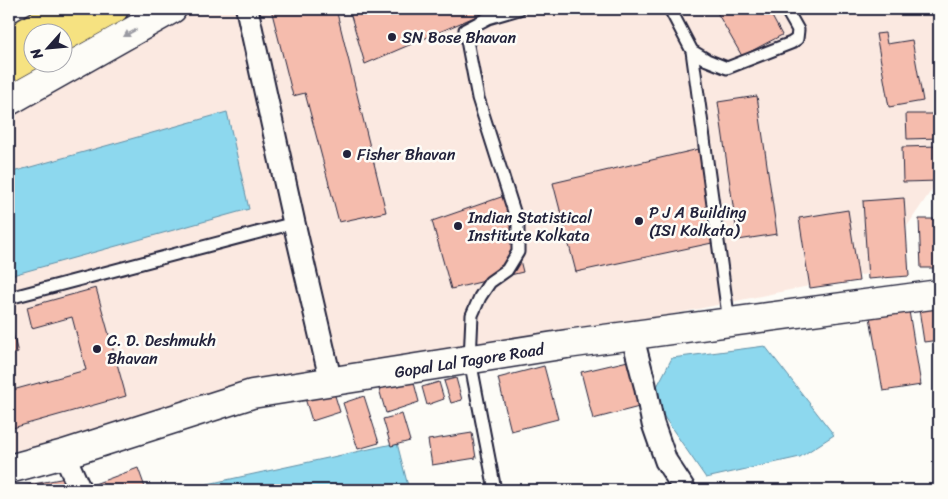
<svg xmlns="http://www.w3.org/2000/svg" width="948" height="499" viewBox="0 0 948 499" font-family="Sriracha,sans-serif">
	<rect width="100%" height="100%" fill="#fdfcf7"/>
	<filter id="ink" filterUnits="userSpaceOnUse"><feTurbulence type="fractalNoise" baseFrequency=".02" numOctaves="2"/><feDisplacementMap in="SourceGraphic" scale="10" xChannelSelector="R" yChannelSelector="G"/><feConvolveMatrix kernelMatrix="1 2 1 2 8 2 1 2 1" color-interpolation-filters="sRGB"/></filter>
	<g filter="url(#ink)">
		<path fill="#fbe9e1" d="M171,9H939V179L876,272L9,452V105Z"/>
		<path fill="#8dd8ee" stroke="#628fa6" d="M227,112L249,209L9,276V173Z
			M765,346L834,435L800,457L706,478L651,398L672,358Z
			M397,443L409,490H180Z"/>
		<path fill="#f5bcad" stroke="#22223b" d="M271,9H336L386,212L339,222L305,93L293,96Z
			M349,9H493L365,64Z
			M715,9H768L782,35L742,56Z
			M885,33L887,44L912,40L923,101L889,107L876,34Z
			M757,96L777,234L738,240L718,102Z
			M906,114H939V138L907,139Z
			M939,146V181L903,182L902,147Z
			M699,149L712,243L576,272L553,183Z
			M504,196L523,272L451,289L432,221Z
			M904,198L909,276L868,279L863,201Z
			M848,210L859,281L810,288L799,218Z
			M919,219H939V268H921Z
			M96,288L126,396L9,429V391L86,370L72,317L32,328L27,307Z
			M939,306V340L924,342L919,309Z
			M909,311L921,385L883,391L870,317Z
			M9,319L18,353L9,355Z
			M628,361L639,407L593,419L581,372Z
			M544,366L558,419L511,431L498,378Z
			M456,378L462,400L451,403L444,381Z
			M413,379L419,402L386,413L379,389Z
			M439,382L444,399L427,405L422,387Z
			M332,386L340,412L312,421L304,395Z
			M364,396L379,443L358,449L343,403Z
			M402,414L410,441L391,446L383,419Z
			M472,433L476,458L432,465L428,440Z
			M138,468L146,490H91L89,486Z
			M71,477L73,490H24L23,486Z"/>
		<g fill="none" stroke-linecap="round" stroke-linejoin="round">
			<g stroke="#22223b" stroke-width="15">
				<path id="service" d="M670,9L692,51L707,60L727,68L791,43L797,39L798,30L786,9
					M692,51L729,322
					M9,298L294,223
					M495,490L470,360L472,315L480,297L490,282L507,270L518,252V224L478,98L465,30L488,18L519,9"/>
			</g>
			<g stroke="#22223b" stroke-width="25">
				<path id="minor" d="M247,9L294,223L331,382
					M632,335L645,385L653,424L666,461L685,490
					M64,454L80,490"/>
			</g>
			<g stroke="#22223b" stroke-width="31">
				<path id="tertiary" d="M9,101L172,9
					M9,469L64,454L252,394L567,344L939,294"/>
			</g>
			<g stroke="#22223b" stroke-width="31">
				<path id="primary" d="M62,38L114,9
					M9,42L67,9
					M9,68L32,55"/>
			</g>
			<use href="#service" stroke="#fdfcf7" stroke-width="11"/>
			<use href="#minor" stroke="#fdfcf7" stroke-width="21"/>
			<use href="#tertiary" stroke="#fdfcf7" stroke-width="28"/>
			<use href="#primary" stroke="#f6e281" stroke-width="28"/>
		</g>
		<defs><path id="oneway-solid" d="M-6-.8H1V-3.2L6.5 0L1 3.2V.8H-6Z" transform="scale(1.25)"/></defs>
		<use fill="#9a9aa2" href="#oneway-solid" transform="translate(130 33) rotate(151)"/>
	</g>
	<g fill="#22223b" stroke="#fdfcf7" stroke-width="2">
		<circle cx="392" cy="37" r="5"/>
		<circle cx="347" cy="154" r="5"/>
		<circle cx="639" cy="221" r="5"/>
		<circle cx="458" cy="226" r="5"/>
		<circle cx="97" cy="349" r="5"/>
	</g>
	<g text-anchor="middle" stroke-width="5" stroke-linejoin="round" paint-order="stroke">
		<g font-size="16" fill="#22223b" stroke="#fdfcf7" text-anchor="start">
			<text x="402" y="43">SN Bose Bhavan</text>
			<text x="357" y="160">Fisher Bhavan</text>
			<text x="649" y="218">P J A Building<tspan x="649" dy="18">(ISI Kolkata)</tspan></text>
			<text x="468" y="223">Indian Statistical<tspan x="468" dy="18">Institute Kolkata</tspan></text>
			<text x="107" y="346">C. D. Deshmukh<tspan x="107" dy="18">Bhavan</tspan></text>
		</g>
		<g font-size="16" fill="#22223b" stroke="#fdfcf7">
			<text transform="translate(469 360) rotate(-9)" y="6">Gopal Lal Tagore Road</text>
		</g>
	</g>
	<rect width="948" height="499" fill="none" stroke="#fdfcf7" stroke-width="30"/>
	<rect x="15" y="15" width="918" height="469" fill="none" stroke="#22223b" stroke-width="2" filter="url(#ink)"/>
	<g transform="translate(48 48) rotate(243)"><circle r="24" fill="#fdfcf7" stroke="#a5a5ac"/>
	<path d="M0-4L9 19L0 12L-9 19Z" fill="#22223b"/>
	<text y="-8" font-size="14" font-weight="bold" text-anchor="middle" fill="#22223b">N</text>
	</g>
</svg>
